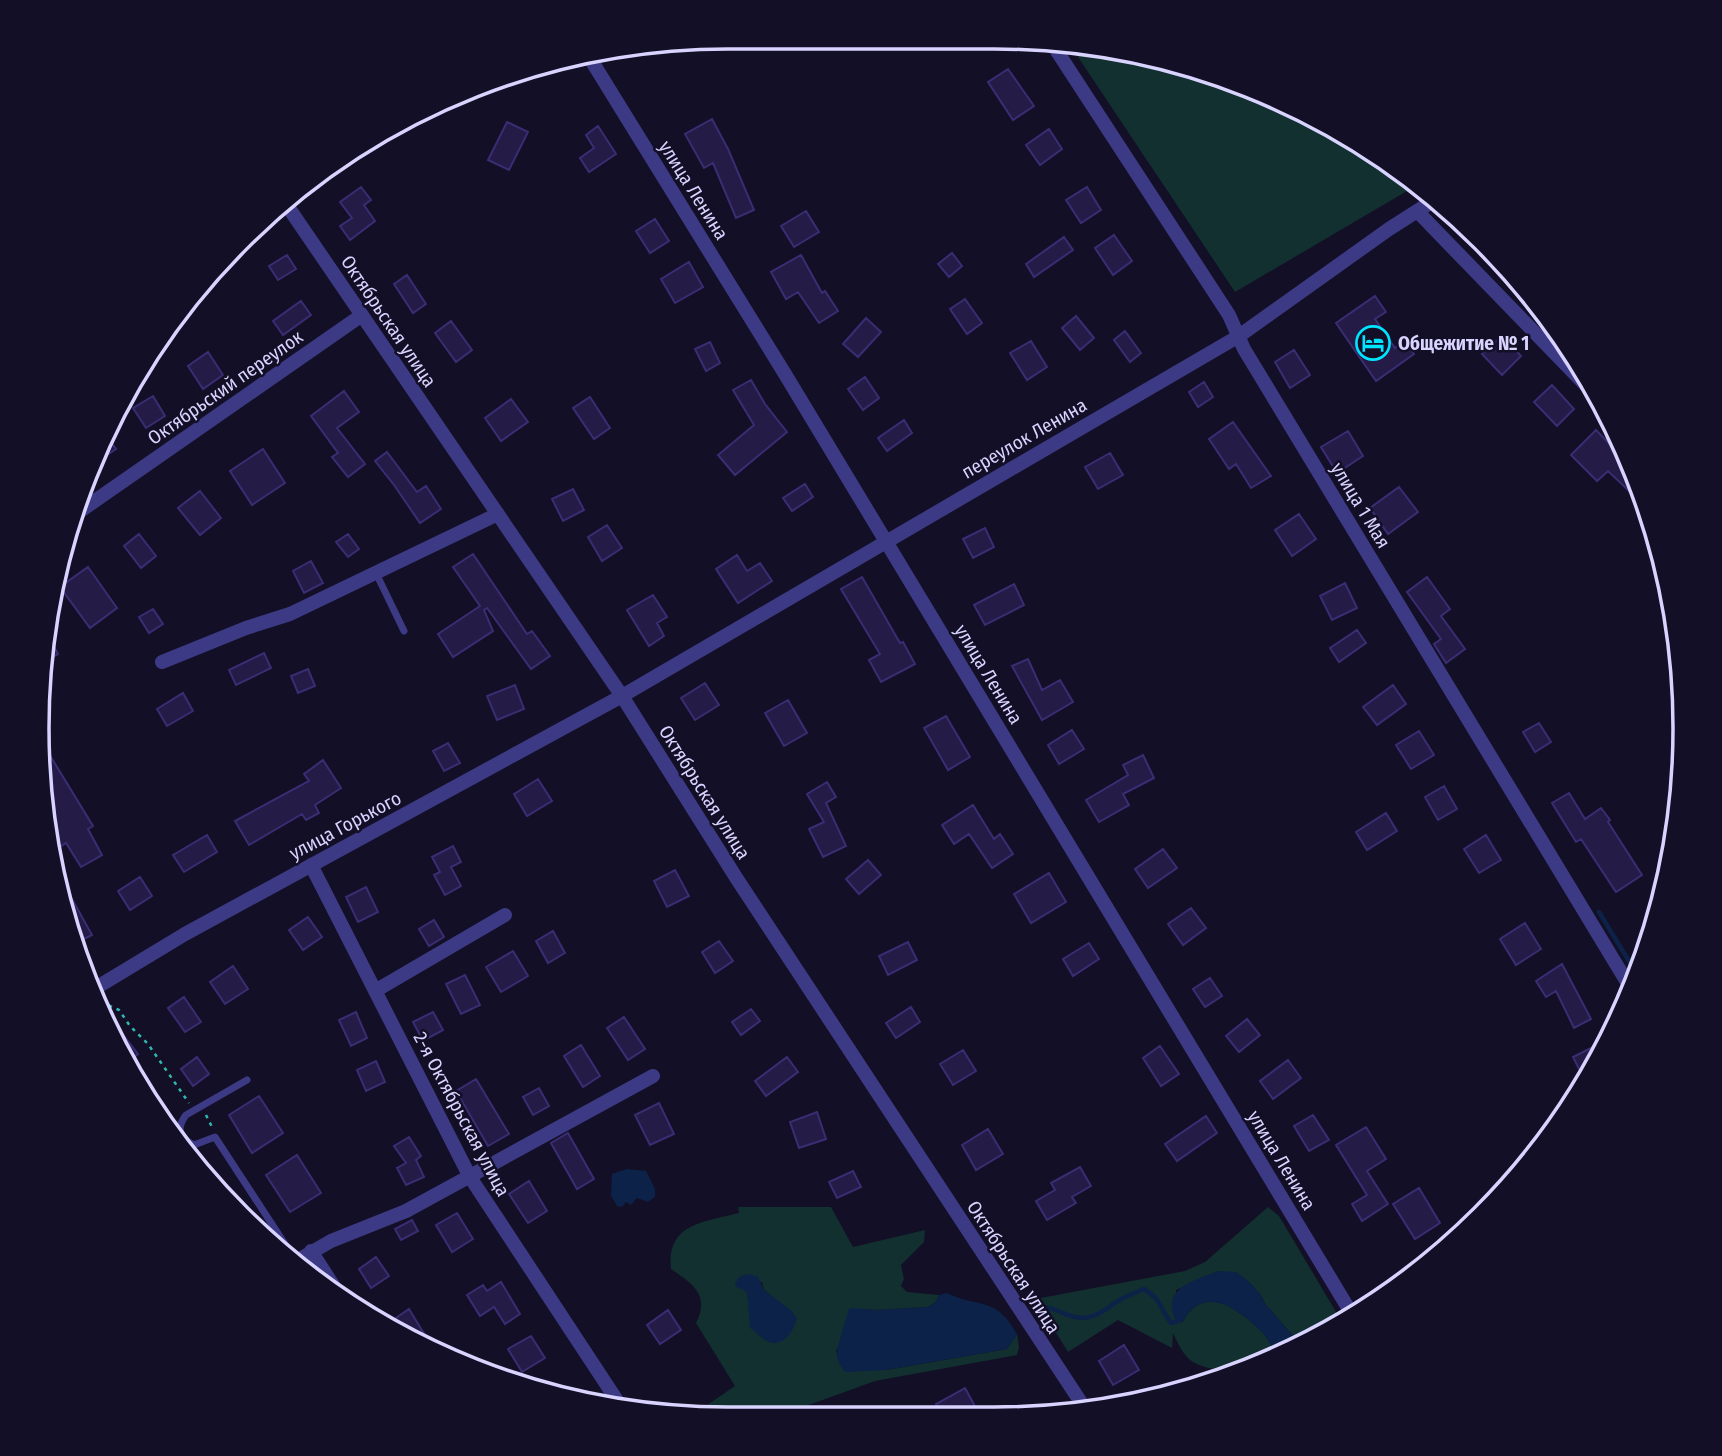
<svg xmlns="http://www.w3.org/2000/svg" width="1722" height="1456" viewBox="0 0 1722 1456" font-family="'Fira Sans Condensed',sans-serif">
	<rect width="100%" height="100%" fill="#130f26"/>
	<path fill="#12302f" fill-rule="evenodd" d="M1072,42L1084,43L1173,60L1299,108L1419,184L1235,292L1070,45Z
		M738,1207H831L853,1247L925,1230L924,1242L901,1265L904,1279L901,1286L907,1292L939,1295L936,1302L928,1307L877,1310L860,1309L844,1333L836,1352L886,1370L1007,1349L1017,1334L1019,1347L1017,1355L875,1381L806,1406L805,1418H729L697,1412L735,1386L696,1323C710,1295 693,1284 671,1269C666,1223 705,1222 739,1213ZM762,1282L764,1290L773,1297L779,1341H767C750,1328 750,1312 747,1292L741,1287Z
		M1268,1207L1279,1216L1342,1322L1300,1344L1266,1305L1260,1294L1249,1282L1219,1271L1176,1290L1182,1323C1203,1282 1239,1309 1263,1333C1269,1339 1273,1349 1277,1357L1258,1367L1224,1377C1213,1366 1212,1370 1199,1365C1185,1360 1179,1346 1173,1333L1172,1348L1118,1320L1068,1352L1035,1299L1185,1271L1205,1262Z"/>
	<path fill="#0c2248" d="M627,1169L646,1171L655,1189V1197L648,1202L637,1198L631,1205L626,1202L623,1206L618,1207L611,1196L612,1174Z
		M1219,1271L1237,1272L1249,1282L1260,1294L1266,1305L1300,1344L1277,1357C1272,1349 1269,1339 1263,1333C1239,1309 1203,1282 1182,1323L1176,1322C1160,1288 1193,1281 1219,1271Z
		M750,1274L758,1277L764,1290L792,1311L797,1319C793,1331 784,1347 769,1342C761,1339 757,1332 750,1328L747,1292L735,1286C737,1276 741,1275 750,1274Z
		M947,1293C980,1309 995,1295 1017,1334L1007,1349L886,1370L845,1372C841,1367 838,1362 837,1356C836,1352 847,1312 850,1308L877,1310L928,1307L936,1302L939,1295Z"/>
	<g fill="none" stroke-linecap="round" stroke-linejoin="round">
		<path stroke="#0c2248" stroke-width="4.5" d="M1599,912L1638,976
			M1034,1307C1056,1305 1065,1318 1083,1318C1098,1318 1110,1305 1123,1298C1130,1295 1137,1292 1144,1289C1161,1299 1160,1308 1171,1323L1176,1322"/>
	</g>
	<path fill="#241b47" stroke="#3b2d73" stroke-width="2" d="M1008,69L1034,106L1013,120L988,82Z
		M712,119L728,149L754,210L736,218L713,163L704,168L685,134Z
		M507,122L528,132L509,170L488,160Z
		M598,126L616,154L589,172L580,158L594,148L586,135Z
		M1049,129L1062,149L1040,165L1026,145Z
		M361,187L371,200L364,205L375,221L350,240L340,226L352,218L340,202Z
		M1087,187L1101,210L1081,223L1066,200Z
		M806,211L819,232L794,247L781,226Z
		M655,219L669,241L650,253L636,231Z
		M1114,235L1132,261L1113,275L1095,248Z
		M1064,237L1073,250L1034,277L1026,264Z
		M952,253L962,266L949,277L938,264Z
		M287,255L296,269L278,280L269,266Z
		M801,255L822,293L825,291L838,311L819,323L798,292L786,299L771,272Z
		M689,262L703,287L675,303L661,279Z
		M407,275L426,304L413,313L394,284Z
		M1375,296L1386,312L1375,319L1395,348L1405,341L1414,354L1376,381L1336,323Z
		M965,299L982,323L967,334L950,309Z
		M301,301L311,315L283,335L273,321Z
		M1076,316L1094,338L1080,350L1062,328Z
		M866,318L881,332L858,357L843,344Z
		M451,321L472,350L456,362L435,333Z
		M1125,331L1141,353L1130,362L1114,340Z
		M1502,336L1521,356L1502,375L1482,354Z
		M1031,341L1047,367L1027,380L1010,353Z
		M710,342L720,363L706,371L695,349Z
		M1294,350L1310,375L1290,388L1275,362Z
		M208,352L223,375L203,389L188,366Z
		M865,377L879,398L863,410L848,389Z
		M751,380L765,404L787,432L735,475L718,455L754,425L733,390Z
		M1204,382L1213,397L1198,407L1189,392Z
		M1552,385L1574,409L1557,426L1534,402Z
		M344,391L359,412L337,428L365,464L348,477L332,457L338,453L311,416Z
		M153,396L165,416L146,428L133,408Z
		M590,397L610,428L594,439L573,408Z
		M511,399L528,422L501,441L485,418Z
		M904,420L912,433L887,451L878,438Z
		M1233,422L1271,476L1251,488L1236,464L1229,469L1209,439Z
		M1596,430L1634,469L1646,507L1608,471L1597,481L1571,455Z
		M1348,431L1363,456L1337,473L1321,447Z
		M105,434L116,449L88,468L89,464Z
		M263,449L285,483L252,505L230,471Z
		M387,452L417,492L426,486L441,509L420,523L394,485L375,461Z
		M1110,453L1123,475L1098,489L1085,467Z
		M805,484L813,497L792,511L783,498Z
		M1399,487L1418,512L1388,534L1370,508Z
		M573,489L584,510L563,521L552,499Z
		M200,491L221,518L200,535L178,508Z
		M1299,514L1316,539L1292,556L1275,530Z
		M607,525L622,548L602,561L588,537Z
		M985,528L994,547L973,558L963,539Z
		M139,534L156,556L141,568L124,546Z
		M348,534L359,549L348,557L336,542Z
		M473,554L527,634L532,631L550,656L531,669L487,608L484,610L493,631L453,657L438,634L480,606L453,567Z
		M737,555L747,571L760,563L772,581L738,603L716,569Z
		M311,561L323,583L304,593L293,571Z
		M88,567L117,608L90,628L60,587Z
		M862,577L900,643L903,642L915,664L881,682L869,660L880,654L841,589Z
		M1427,577L1450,609L1441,616L1465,649L1446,663L1434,644L1441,639L1407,592Z
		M1345,583L1357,608L1332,620L1320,596Z
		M1014,584L1024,605L985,625L974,605Z
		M653,595L667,617L657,623L664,636L649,646L627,610Z
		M153,609L163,624L149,633L139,617Z
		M45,630L58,654L43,662V638Z
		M1357,630L1366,643L1339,662L1330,648Z
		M264,653L271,668L236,685L229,670Z
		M1028,659L1042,690L1060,680L1073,702L1042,720L1012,666Z
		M308,669L315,686L298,693L291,676Z
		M705,683L719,705L695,720L681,698Z
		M515,685L524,709L497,720L487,696Z
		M1393,685L1406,704L1377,725L1363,707Z
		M183,693L193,711L167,726L157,709Z
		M788,700L807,733L784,746L765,713Z
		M946,716L970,757L948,770L924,728Z
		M1539,723L1551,742L1535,752L1523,732Z
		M1072,730L1084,749L1059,764L1048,745Z
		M1419,731L1434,755L1411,769L1396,745Z
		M448,743L460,763L444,771L433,751Z
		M43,744L93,826L88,829L102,855L81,867L66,843L52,852L48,837L53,833L43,816Z
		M1143,755L1154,778L1123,794L1129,805L1099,822L1086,800L1128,775L1123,765Z
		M323,760L341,788L315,805L319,813L306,820L302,814L249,845L235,821L309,781L304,774Z
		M538,779L552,801L527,816L514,794Z
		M827,782L836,797L826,803L846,846L823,857L809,829L824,822L807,794Z
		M1444,786L1457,809L1438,820L1425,797Z
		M1569,793L1585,819L1601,808L1610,820L1608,822L1642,875L1616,892L1581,839L1576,842L1552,803Z
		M973,805L994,839L1000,834L1013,854L992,868L969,834L954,844L942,825Z
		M1386,813L1397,831L1367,850L1356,832Z
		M207,835L217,852L184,872L173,855Z
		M1486,835L1501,860L1479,873L1464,849Z
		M453,846L461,862L451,867L461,886L445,895L434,875L440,872L432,857Z
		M1163,849L1177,868L1148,888L1135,869Z
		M868,860L881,875L859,894L846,879Z
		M675,870L689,896L667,907L654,881Z
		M1049,873L1066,902L1031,923L1014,894Z
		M140,877L152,896L130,910L118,891Z
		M366,887L378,912L358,922L346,897Z
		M66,888L92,935L76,943L62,890Z
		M1191,908L1206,928L1183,945L1168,924Z
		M308,917L322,937L303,950L289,930Z
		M434,920L444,937L429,946L419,929Z
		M1525,923L1541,949L1516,965L1500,939Z
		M553,931L565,953L548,963L536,941Z
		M719,941L733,961L715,973L702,952Z
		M908,942L917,960L888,975L879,956Z
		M1089,943L1099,959L1073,976L1063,959Z
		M513,951L528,976L501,992L486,967Z
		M1562,964L1591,1019L1574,1028L1556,991L1546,997L1536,981Z
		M233,966L248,989L225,1004L210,982Z
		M465,975L480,1005L461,1014L446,984Z
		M1210,978L1222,996L1205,1007L1193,989Z
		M184,997L201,1022L185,1032L168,1008Z
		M911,1007L920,1022L896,1038L886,1023Z
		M751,1009L760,1021L741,1035L732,1022Z
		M356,1012L367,1038L351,1046L339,1020Z
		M433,1012L443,1030L423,1041L413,1022Z
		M624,1017L645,1049L628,1060L607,1028Z
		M111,1019L138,1054L127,1063L105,1022Z
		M1247,1019L1260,1035L1239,1052L1226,1036Z
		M1607,1040L1605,1044L1585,1081L1573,1057Z
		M581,1045L600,1076L583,1087L564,1056Z
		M1160,1046L1179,1074L1161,1086L1143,1058Z
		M963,1050L976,1071L953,1085L940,1064Z
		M197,1057L209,1074L193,1086L181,1069Z
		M787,1057L798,1072L766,1096L755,1081Z
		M1288,1060L1301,1078L1273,1099L1260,1081Z
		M376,1061L385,1082L366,1091L357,1070Z
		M476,1079L509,1134L488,1146L456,1091Z
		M539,1088L549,1106L533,1115L523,1097Z
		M259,1096L283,1133L252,1153L229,1115Z
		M659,1103L674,1134L650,1145L635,1115Z
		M817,1112L826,1139L799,1148L790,1122Z
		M1313,1115L1329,1140L1309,1151L1294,1126Z
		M1206,1116L1217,1133L1177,1161L1165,1144Z
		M1366,1127L1386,1159L1367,1171L1388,1204L1362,1221L1352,1204L1367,1195L1336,1145Z
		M988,1129L1003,1154L976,1170L962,1145Z
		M568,1133L594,1179L577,1189L551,1143Z
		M409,1137L421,1156L416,1160L424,1177L406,1185L397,1168L406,1163L394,1146Z
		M297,1155L321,1193L290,1212L266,1175Z
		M1080,1167L1091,1186L1072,1197L1076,1203L1047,1220L1036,1201L1055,1190L1051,1183Z
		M853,1171L861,1187L837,1198L829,1182Z
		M529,1181L547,1211L528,1223L509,1194Z
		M1419,1188L1440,1223L1415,1239L1393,1204Z
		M457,1213L473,1239L452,1252L436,1225Z
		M412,1220L418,1231L401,1240L395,1229Z
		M376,1257L389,1276L371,1288L359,1269Z
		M501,1282L520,1314L505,1324L494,1307L480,1316L467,1295L483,1285L487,1291Z
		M409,1309L434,1350L402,1336L393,1320Z
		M668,1310L681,1330L660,1344L647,1325Z
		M531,1336L545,1358L522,1372L508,1349Z
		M1124,1345L1139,1370L1113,1385L1099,1361Z
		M965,1388L976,1408L957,1419H945L936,1404Z"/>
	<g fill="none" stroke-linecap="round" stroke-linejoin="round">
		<path stroke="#2fb8b0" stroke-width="2.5" stroke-dasharray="3.5 5" stroke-linecap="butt" d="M101,1002L119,1010L130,1026L148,1044L189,1103
			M206,1115L212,1127"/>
		<path stroke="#3d3a85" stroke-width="7" d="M376,573L404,631
			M247,1080L186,1115C176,1128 179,1138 194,1145L215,1137L296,1261"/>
		<path stroke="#3d3a85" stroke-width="14" d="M1051,42L1229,315L1244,349L1633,992
			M588,55L785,374L1353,1316
			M284,201L622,696L737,879L1086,1410
			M1417,211L1602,402
			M76,514L362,315
			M162,662L246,628L290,614L498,514
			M311,865L470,1177L620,1405
			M375,991L505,915
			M89,992L185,934L622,696L1239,336L1389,229L1436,199
			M311,1251L340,1296
			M293,1263L331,1241L406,1211L653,1076"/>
	</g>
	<defs>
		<g id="hotel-ring" transform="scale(1.75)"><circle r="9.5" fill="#130f26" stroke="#00e5ff" stroke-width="1.5"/><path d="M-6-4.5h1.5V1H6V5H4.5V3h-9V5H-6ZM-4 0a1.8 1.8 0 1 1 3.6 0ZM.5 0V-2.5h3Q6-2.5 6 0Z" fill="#00e5ff"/></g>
	</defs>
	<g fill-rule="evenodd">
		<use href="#hotel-ring" x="1373" y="343"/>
	</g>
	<g text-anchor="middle" stroke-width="5" stroke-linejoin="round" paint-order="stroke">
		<g font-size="19" fill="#d9d4ff" stroke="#130f26">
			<text transform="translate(694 190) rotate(58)" y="7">улица Ленина</text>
			<text transform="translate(389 321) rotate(56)" y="7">Октябрьская улица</text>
			<text transform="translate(225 387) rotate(-35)" y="7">Октябрьский переулок</text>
			<text transform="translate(1024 438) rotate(-30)" y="7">переулок Ленина</text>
			<text transform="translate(1361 505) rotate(59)" y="7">улица 1 Мая</text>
			<text transform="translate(989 674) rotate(59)" y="7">улица Ленина</text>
			<text transform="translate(705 792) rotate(58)" y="7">Октябрьская улица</text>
			<text transform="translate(345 825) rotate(-28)" y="7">улица Горького</text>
			<text transform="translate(462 1114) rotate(62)" y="7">2-я Октябрьская улица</text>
			<text transform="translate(1282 1160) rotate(59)" y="7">улица Ленина</text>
			<text transform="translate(1014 1267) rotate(57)" y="7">Октябрьская улица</text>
		</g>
		<g font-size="19" font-weight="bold" fill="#d9d4ff" stroke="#130f26" text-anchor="start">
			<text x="1398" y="350">Общежитие № 1</text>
		</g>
	</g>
	<path d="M0 0H1722V1456H0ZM728 49H994A679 679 0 0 1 1673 728V728A679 679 0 0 1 994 1407H728A679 679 0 0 1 49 728V728A679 679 0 0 1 728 49Z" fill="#130f26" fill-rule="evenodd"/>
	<path fill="none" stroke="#d9d4ff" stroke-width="3.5" d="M728 49H994A679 679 0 0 1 1673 728V728A679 679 0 0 1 994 1407H728A679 679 0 0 1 49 728V728A679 679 0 0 1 728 49Z"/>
</svg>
